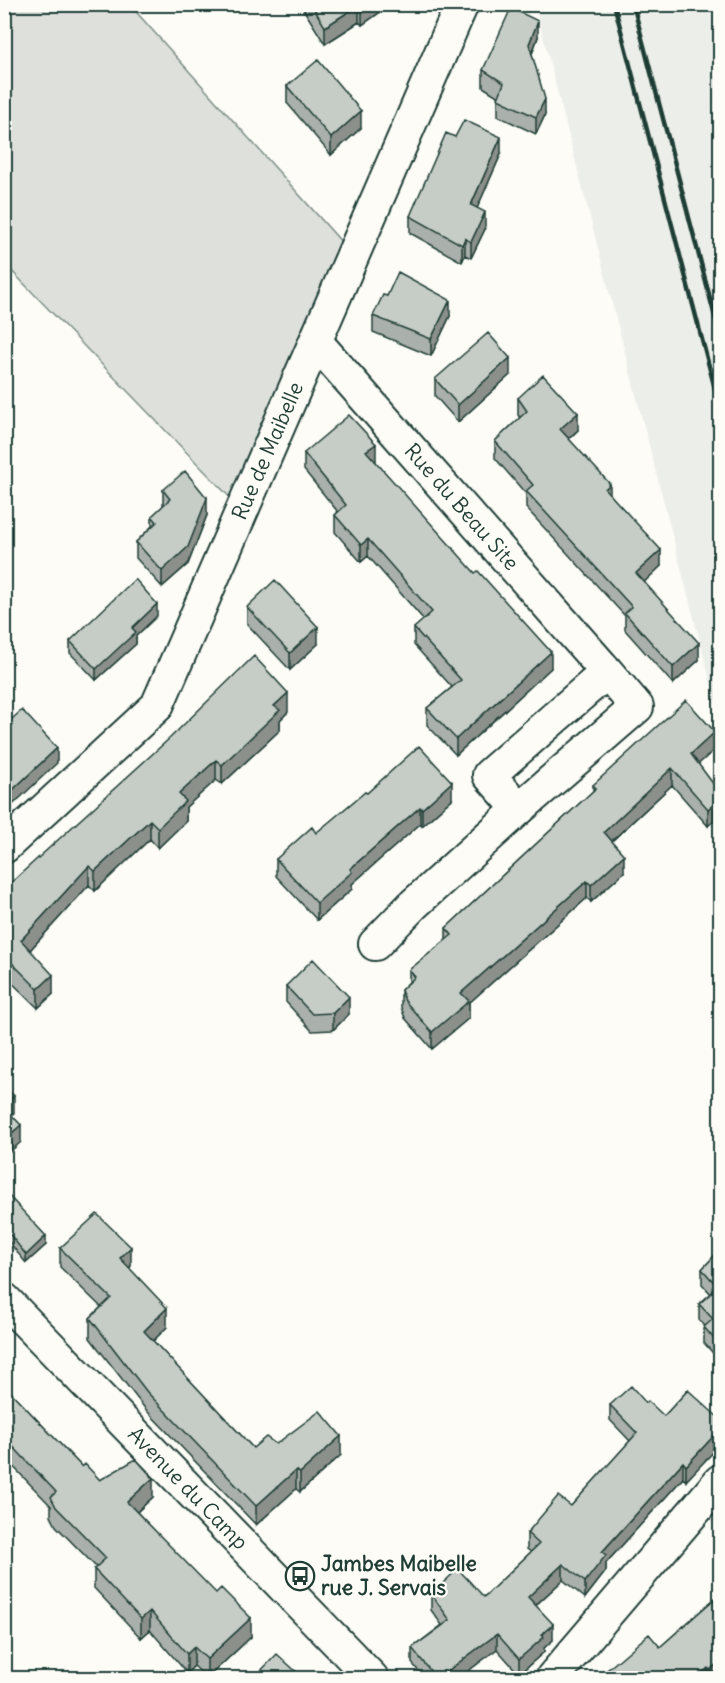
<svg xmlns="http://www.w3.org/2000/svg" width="725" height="1683" viewBox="0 0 725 1683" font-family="Delius,sans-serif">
	<rect width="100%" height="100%" fill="#fdfcf7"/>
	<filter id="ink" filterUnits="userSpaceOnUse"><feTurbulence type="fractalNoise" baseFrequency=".0167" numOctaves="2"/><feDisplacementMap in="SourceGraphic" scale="12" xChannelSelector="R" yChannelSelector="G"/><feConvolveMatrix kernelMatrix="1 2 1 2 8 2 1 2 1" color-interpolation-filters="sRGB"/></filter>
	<g filter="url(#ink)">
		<path fill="#eceee9" d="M535,5H715L720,25V719Z"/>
		<path fill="#dde0db" stroke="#7e8e88" stroke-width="1.5" d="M5,4L130,5L353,255L242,510L5,264Z"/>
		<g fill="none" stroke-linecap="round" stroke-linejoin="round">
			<g stroke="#1f3d34" stroke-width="36">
				<g id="minor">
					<path id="s1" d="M316,342L607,672L489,775L519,809L637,707L607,672"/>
					<path id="s2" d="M4,847L157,706L462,4"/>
					<path d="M375,944L413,905L519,809"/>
					<path id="s3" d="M4,1299L372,1678"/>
					<path d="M552,1678L720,1481"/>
				</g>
			</g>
			<use href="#minor" stroke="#fdfcf7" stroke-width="32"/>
			<path stroke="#1f3d34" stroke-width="4.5" d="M614,4L720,408
				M633,4L720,336"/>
		</g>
		<path fill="#aab0ab" stroke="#1f3d34" stroke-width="1.5" d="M300,4H383V10L362,25L359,22L325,44Z
			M538,37L532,54L545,115L536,134L498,116V99L499,97L483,87V70Z
			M287,86L361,128L331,155L287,103Z
			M501,154L477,208L485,229L471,258L465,255L462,262L410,233V216Z
			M373,316H450L431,356L373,332Z
			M510,375L458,422L435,396V379Z
			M518,398L578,430L569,439L610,494L661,566L644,582L699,660L673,684L625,630V616L526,508V494L495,458V441L520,418L518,415Z
			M304,453L376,461H375L551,668L456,755L427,725V708L452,687L414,645V628L424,620L368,556L361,562L335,532V515L338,512L304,470Z
			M163,490L207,515L188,564L162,587L136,558V542L152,526V516L163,506Z
			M247,607L318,644L290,670L247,624Z
			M157,616L136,636V644L96,680L70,653V641Z
			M288,712L280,720V730L222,784L216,780L186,807V821L158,848L150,839L95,891L89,885L30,950L53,994L38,1008L4,975V889Z
			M715,749L698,764L720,793L708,826L672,785L612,841L624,872L591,902L587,898L469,1003V1018L432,1049L405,1018L401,1007V990L409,982V970L446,940V928L593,791V785Z
			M367,793L452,799L422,826L420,824L352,884V889L317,920L276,876V859L316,833Z
			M286,986L349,1014L333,1030L312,1031L286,1002Z
			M4,1196L46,1245L26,1263L4,1236Z
			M60,1248L131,1266L129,1268L167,1327L153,1341L253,1448L276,1444L341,1455L300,1492L296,1489L256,1525L147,1411L90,1338V1318L101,1307L60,1267Z
			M720,1250V1361L704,1343V1327L705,1326L699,1320V1304L711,1294L702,1284V1269Z
			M4,1385L82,1467L100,1480L153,1497L137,1512L251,1637L207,1678L194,1666L187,1673L150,1630L141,1638L94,1588V1569L96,1567L56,1526L51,1516V1506L4,1457Z
			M688,1390L686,1481L683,1478L606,1563V1571L585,1598L563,1580L536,1605L553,1640L544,1648V1652L519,1674L497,1649L459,1678H424L412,1663V1648L442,1625L431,1610V1594L484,1597L531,1552L527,1549V1533L571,1506L630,1441L610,1420V1405L646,1403L664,1416Z
			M720,1594V1677L718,1678H607V1670L660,1647Z"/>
		<path fill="#8b908b" stroke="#1f3d34" stroke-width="1.5" d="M367,4H383V10L362,25V8Z
			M359,5V22L325,44V27Z
			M538,21V37L529,61V44Z
			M545,99V115L536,134V117Z
			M361,111V128L331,155V138Z
			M501,137V154L471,222V205Z
			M485,212V229L471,258V242Z
			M465,238V255L462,262V245Z
			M450,300V316L431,356V339Z
			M510,358V375L458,422V405Z
			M578,413V430L560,446V429Z
			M376,444V461L366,468V451Z
			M610,484V501L605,489Z
			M207,498V515L188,564L162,587V571Z
			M368,539V556L361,562V545Z
			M661,550V566L636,590V573Z
			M157,604V616L136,636V644L96,680V669L132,628Z
			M318,627V644L290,670V653Z
			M699,643V660L673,684V667Z
			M551,652V668L456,755V739Z
			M288,693V712L280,720V730L222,784V765L274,706Z
			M715,732V749L691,771V754Z
			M57,748V763L4,813V798Z
			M216,760V780L186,807V821L158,848V828L179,794Z
			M672,768V785L604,848V832Z
			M452,782V799L422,826V809Z
			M720,799V816L708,826V809Z
			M420,807V824L352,884V889L317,920V903L350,869Z
			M150,820V839L95,891V871Z
			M624,855V872L591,902V885Z
			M89,866V885L21,960V940Z
			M587,881V898L469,1003V1018L432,1049V1032L461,993Z
			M53,975V994L38,1008V989Z
			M349,997V1014L333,1030V1013Z
			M14,1096V1113L4,1122V1105Z
			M21,1125V1142L4,1157V1140Z
			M46,1236V1245L26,1263V1255Z
			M131,1247V1266L120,1277V1258Z
			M167,1308V1327L144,1350V1331Z
			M720,1429V1445L686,1481V1466Z
			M341,1436V1455L300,1492V1473Z
			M683,1462V1478L606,1563V1571L585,1598V1582L602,1552Z
			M296,1470V1489L256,1525V1506Z
			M153,1478V1497L127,1521V1502Z
			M563,1564V1580L528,1612V1597Z
			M150,1611V1630L141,1638V1619Z
			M251,1618V1637L207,1678V1659Z
			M553,1624V1640L544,1648V1652L519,1674V1659Z
			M497,1634V1649L459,1678H438Z
			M194,1647V1666L187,1673V1654Z
			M720,1661V1677L718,1678H710V1670Z
			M708,1668V1678H696Z"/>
		<path fill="#c6cdc7" stroke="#1f3d34" stroke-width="1.5" d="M311,4H367L362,8L359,5L325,27Z
			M511,8L538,21L529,44L545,99L536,117L498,99L504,83L483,70Z
			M318,60L361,111L331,138L287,86Z
			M464,120L501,137L471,205L485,212L471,242L465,238L462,245L410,216L446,133L455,137Z
			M398,272L450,300L431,339L373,316L383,295L387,296Z
			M488,333L510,358L458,405L435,379Z
			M543,375L578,413L560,429L610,484L605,489L661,550L636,573L699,643L673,667L625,613L632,607L526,491L533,485L495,441L527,411L518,398Z
			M349,415L376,444L366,451L475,573L478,571L551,652L456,739L427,708L461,680L414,628L432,612L368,539L361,545L335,515L346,505L304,453Z
			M185,471L207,498L188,547L162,571L136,542L157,522L152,516L170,499L163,490Z
			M135,579L157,604L132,628L136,632L96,669L70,641Z
			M275,580L318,627L290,653L247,607Z
			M254,656L288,693L274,706L280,710L222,765L216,760L179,794L186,801L158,828L150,820L95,871L89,866L21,940L53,975L38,989L4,955V889L170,738Z
			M686,700L715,732L691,754L720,793V799L708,809L672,768L604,832L624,855L591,885L587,881L461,993L469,1001L432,1032L405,1001L401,990L415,977L409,970L452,935L446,928L596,788L593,785Z
			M22,710L57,748L4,798V726Z
			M419,746L452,782L422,809L420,807L350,869L352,872L317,903L276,859L312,827L316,833L365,792L367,793Z
			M313,959L349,997L333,1013L312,1014L286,986Z
			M4,1086L14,1096L4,1105Z
			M4,1107L21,1125L4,1140Z
			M7,1194L46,1236L26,1255L4,1227V1196Z
			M97,1214L131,1247L120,1258L167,1308L144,1331L253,1448L266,1437L276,1444L320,1411L341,1436L300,1473L296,1470L256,1506L147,1392L90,1318L111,1298L60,1248Z
			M720,1250V1346L704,1327L713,1319L699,1304L718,1287L702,1269Z
			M4,1385L82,1467L85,1464L100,1480L136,1459L153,1478L127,1502L216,1593L221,1588L251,1618L207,1659L194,1647L187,1654L150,1611L141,1619L94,1569L106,1558L56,1507L51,1497L56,1492L4,1437V1417L6,1416L4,1400Z
			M631,1386L646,1403L648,1401L664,1416L688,1390L720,1419V1429L686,1466L683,1462L602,1552L606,1555L585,1582L563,1564L528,1597L553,1624L542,1634L544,1637L519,1659L497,1634L438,1678H436L412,1648L450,1620L431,1594L458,1569L484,1597L539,1544L527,1533L558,1496L571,1506L637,1433L610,1405Z
			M720,1594V1661L710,1670L708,1668L696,1678H614L607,1670L649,1634L660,1647Z
			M277,1654L303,1678H254Z"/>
	</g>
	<defs>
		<g id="bus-ring" transform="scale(1.5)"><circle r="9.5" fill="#fdfcf7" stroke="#1f3d34" stroke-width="1.5"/><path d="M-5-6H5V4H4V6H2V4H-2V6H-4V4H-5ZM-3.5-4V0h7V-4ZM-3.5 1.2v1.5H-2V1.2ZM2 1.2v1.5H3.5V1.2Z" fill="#1f3d34"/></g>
	</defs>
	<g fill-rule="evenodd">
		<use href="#bus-ring" x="300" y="1576"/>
	</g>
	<g text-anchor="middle" stroke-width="4.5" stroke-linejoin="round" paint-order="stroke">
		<g font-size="21" fill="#1f3d34" stroke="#fdfcf7">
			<text dy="7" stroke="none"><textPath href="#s2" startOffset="486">Rue de Maibelle</textPath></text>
			<text dy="7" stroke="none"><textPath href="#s1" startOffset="220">Rue du Beau Site</textPath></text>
			<text dy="7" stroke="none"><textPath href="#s3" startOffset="264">Avenue du Camp</textPath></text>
		</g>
		<g font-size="21" font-weight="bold" fill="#1f3d34" stroke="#fdfcf7" text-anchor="start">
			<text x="321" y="1571">Jambes Maibelle<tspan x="321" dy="24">rue J. Servais</tspan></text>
		</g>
	</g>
	<rect width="725" height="1683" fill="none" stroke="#fdfcf7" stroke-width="24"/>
	<rect x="12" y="12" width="701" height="1659" fill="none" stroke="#1f3d34" stroke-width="2" filter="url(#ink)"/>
</svg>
